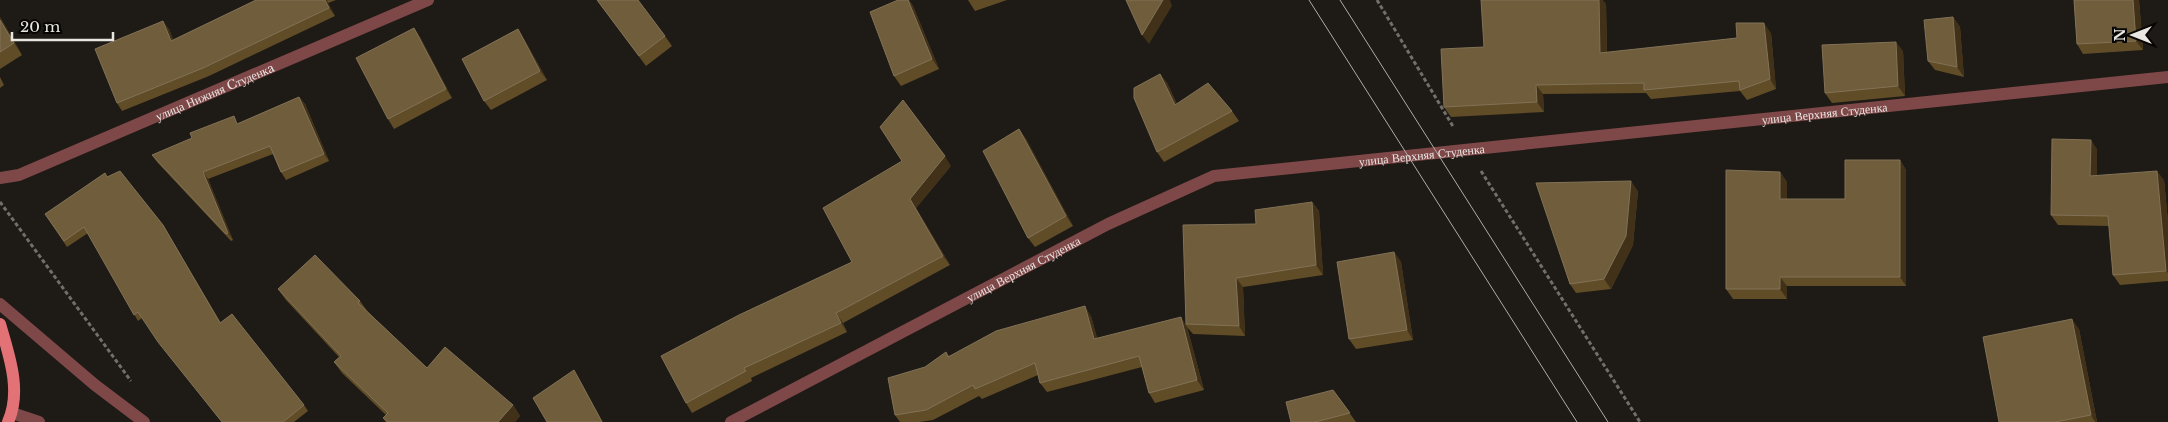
<svg xmlns="http://www.w3.org/2000/svg" width="2168" height="422" font-family="'Libre Baskerville',serif">
  <rect width="100%" height="100%" fill="#1e1a15"/>
  <g fill="none" stroke-linecap="round" stroke-linejoin="round">
    <g stroke="#726e6a" stroke-width="3" stroke-dasharray="4 2.5" stroke-linecap="butt">
      <path d="M1377,0L1454,128"/>
      <path d="M1481,171L1640,422"/>
      <path d="M0,202L131,381"/>
    </g>
    <g stroke="#7e4849" stroke-width="12">
      <path id="s1" d="M0,178L19,175L428,0"/>
      <path d="M0,304L95,385L144,422"/>
      <path d="M12,413L39,422"/>
      <path id="s2" d="M731,422L1108,224L1214,176L2168,77"/>
    </g>
    <path stroke="#e27276" stroke-width="12" d="M0,324C9,355 22,391 8,422"/>
    <g stroke="#afaba7" stroke-width="1">
      <path d="M1309,0L1577,422"/>
      <path d="M1340,0L1608,422"/>
    </g>
  </g>
  <g fill="#604d28">
    <path d="M256,0H336L328,3L335,16L209,76L122,111L117,103L169,29L173,40Z"/>
    <path d="M597,0L665,36L672,46L646,66Z"/>
    <path d="M898,0H909L913,6L939,69L901,86L894,76Z"/>
    <path d="M968,0H1007L975,11Z"/>
    <path d="M2074,0H2139L2143,50L2083,54L2077,44Z"/>
    <path d="M1606,4L1607,53L1737,38L1771,33L1776,89L1747,100L1740,91L1651,99L1646,93L1543,94L1544,112L1451,117L1444,107Z"/>
    <path d="M0,17L22,55L0,69Z"/>
    <path d="M1953,17L1960,27L1964,77L1935,70L1928,61Z"/>
    <path d="M414,28L420,37L452,98L394,129L388,119Z"/>
    <path d="M518,29L524,39L547,80L491,110L484,101Z"/>
    <path d="M1903,51L1905,96L1832,103L1825,93Z"/>
    <path d="M1160,74L1167,83L1177,104L1232,111L1239,121L1164,162L1157,152Z"/>
    <path d="M0,77L4,85L0,88Z"/>
    <path d="M299,97L305,104L329,161L286,180L281,172L273,154L208,179L233,240L231,241L157,162L152,155L239,123Z"/>
    <path d="M1019,129L1026,139L1073,226L1035,247L1028,238Z"/>
    <path d="M2097,149V176L2164,180L2168,222V281L2120,285L2113,275L2109,226L2058,225L2051,215Z"/>
    <path d="M1900,160L1906,170V286H1787V299H1733L1726,289L1780,172L1787,182V199H1845Z"/>
    <path d="M951,166L916,208L950,265L843,323L847,332L751,378L752,381L692,413L686,403L852,262Z"/>
    <path d="M107,177L163,225L221,323L304,405L308,411L294,422H222L162,347L142,318L138,321L88,233L67,247L45,214Z"/>
    <path d="M1638,191L1633,245L1611,289L1576,293L1570,284Z"/>
    <path d="M1312,202L1319,211L1323,275L1243,287L1245,336L1193,334L1187,327L1204,390L1155,403L1149,393L1142,367L1047,392L1040,383L1038,375L982,399L979,396L933,420L919,422H900L895,415L925,367L946,352L949,356L1091,316L1097,338L1186,324L1256,224Z"/>
    <path d="M1394,252L1401,262L1413,340L1356,349L1349,339Z"/>
    <path d="M278,289L360,301L368,312L427,368L513,405L520,416L515,422H386L383,418L386,415L342,373L334,362L339,357L286,300Z"/>
    <path d="M2079,329L2097,422H1999Z"/>
    <path d="M1333,390L1356,422H1291Z"/>
  </g>
  <g fill="#403118">
    <path d="M325,0H327L328,3L335,16L329,8Z"/>
    <path d="M908,0H909L913,6L939,69L932,59Z"/>
    <path d="M1163,0H1170L1172,6L1149,44L1142,35Z"/>
    <path d="M1599,0H1603L1606,4L1607,63L1600,53Z"/>
    <path d="M2133,0H2139L2143,50L2136,41Z"/>
    <path d="M0,17L22,55L14,43L0,20Z"/>
    <path d="M1953,17L1960,27L1964,77L1957,67Z"/>
    <path d="M163,21L169,29L177,49L171,41Z"/>
    <path d="M1764,23L1771,33L1776,89L1770,79Z"/>
    <path d="M414,28L420,37L452,98L446,89Z"/>
    <path d="M518,29L524,39L547,80L540,71Z"/>
    <path d="M1896,42L1903,51L1905,96L1898,86Z"/>
    <path d="M1160,74L1167,83L1182,115L1175,105Z"/>
    <path d="M1536,85L1543,94L1544,112L1537,102Z"/>
    <path d="M299,97L305,104L329,161L324,154Z"/>
    <path d="M1019,129L1026,139L1073,226L1066,216Z"/>
    <path d="M2091,140L2097,149V186L2090,176Z"/>
    <path d="M945,156L951,166L916,208L950,265L943,256L910,199Z"/>
    <path d="M1900,160L1906,170V286L1900,277Z"/>
    <path d="M2157,171L2164,180L2168,222V273L2166,271Z"/>
    <path d="M203,172L208,179L233,240L228,233Z"/>
    <path d="M1780,172L1787,182V208L1780,199Z"/>
    <path d="M1631,181L1638,191L1633,245L1611,289L1604,279Z"/>
    <path d="M1312,202L1319,211L1323,275L1316,265Z"/>
    <path d="M1394,252L1401,262L1413,340L1407,330Z"/>
    <path d="M1780,277L1787,286V299L1780,289Z"/>
    <path d="M1236,278L1243,287L1245,336L1239,326Z"/>
    <path d="M1085,306L1091,316L1100,349L1094,339Z"/>
    <path d="M836,313L843,323L847,332L841,323Z"/>
    <path d="M1181,317L1187,327L1204,390L1197,380Z"/>
    <path d="M2072,319L2079,329L2097,422H2095L2091,415Z"/>
    <path d="M574,370L580,380L603,422H602Z"/>
    <path d="M513,405L520,416L515,422H498Z"/>
  </g>
  <g fill="#6f5d3c" stroke="#827256">
    <path d="M256,0H325L329,8L203,68L117,103L95,49L163,21L171,41Z"/>
    <path d="M597,0H638L665,36L639,56Z"/>
    <path d="M898,0H908L932,59L894,76L870,12Z"/>
    <path d="M1126,0H1163L1142,35Z"/>
    <path d="M1481,0H1599L1600,53L1737,38L1736,23H1764L1770,79L1740,90L1739,81L1644,90V83L1536,85L1537,102L1444,107L1441,49L1484,47Z"/>
    <path d="M2074,0H2133L2136,41L2077,44Z"/>
    <path d="M1953,17L1957,67L1928,61L1924,20Z"/>
    <path d="M0,20L14,43L0,52Z"/>
    <path d="M414,28L446,89L388,119L356,58Z"/>
    <path d="M518,29L540,71L484,101L462,59Z"/>
    <path d="M1896,42L1898,86L1825,93L1822,45Z"/>
    <path d="M1160,74L1175,105L1208,83L1232,111L1157,152L1134,98V88Z"/>
    <path d="M299,97L324,154L281,172L270,146L203,172L228,233L226,234L152,155L192,138L190,133L234,116L237,124Z"/>
    <path d="M903,100L945,156L910,199L943,256L836,313L841,323L744,368L746,371L686,403L661,356L739,315L852,262L823,208L902,161L880,127Z"/>
    <path d="M1019,129L1066,216L1028,238L983,151Z"/>
    <path d="M2052,139L2091,140L2090,176L2157,171L2166,271L2113,275L2108,216L2051,215Z"/>
    <path d="M1845,160H1900V277H1780V289H1726V170L1780,172V199H1845Z"/>
    <path d="M120,171L163,225L220,323L232,314L304,405L283,422H222L158,342L138,312L134,315L84,227L64,241L45,214L105,173L107,177Z"/>
    <path d="M1631,181L1626,236L1604,279L1570,284L1536,183Z"/>
    <path d="M1312,202L1316,265L1236,278L1239,326L1186,324L1183,225L1256,224L1255,210Z"/>
    <path d="M1394,252L1407,330L1349,339L1337,262Z"/>
    <path d="M315,255L360,301L358,303L427,368L445,347L513,405L498,422H388L383,418L388,413L334,362L341,356L278,289Z"/>
    <path d="M1085,306L1094,339L1181,317L1197,380L1149,393L1139,356L1040,383L1035,363L975,389L973,385L926,410L895,415L888,378L925,367L946,352L948,357L996,331Z"/>
    <path d="M2072,319L2091,415L2055,422H1999L1983,337Z"/>
    <path d="M574,370L602,422H547L533,398Z"/>
    <path d="M1333,390L1350,413L1315,422H1291L1286,402Z"/>
  </g>
  <g text-anchor="middle" dominant-baseline="central" stroke-width="4" stroke-linejoin="round" paint-order="stroke">
    <g font-size="12" fill="#e9e6e2" stroke="#070604">
      <text stroke="none"><textPath href="#s1" startOffset="232">улица Нижняя Cтуденкa</textPath></text>
      <text stroke="none"><textPath href="#s2" startOffset="1156">улица Верхняя Студенка</textPath></text>
      <text stroke="none"><textPath href="#s2" startOffset="751">улица Верхняя Студенка</textPath></text>
      <text stroke="none"><textPath href="#s2" startOffset="330">улица Верхняя Студенка</textPath></text>
    </g>
  </g>
  <g transform="translate(2133 35) rotate(270)" stroke="#070604" stroke-width="4" paint-order="stroke">
  <path d="M0-4L9 19L0 12L-9 19Z" fill="#e9e6e2"/>
  <text y="-8" font-size="14" font-weight="bold" text-anchor="middle" fill="#e9e6e2">N</text>
  </g>
  <path d="M12 32v8h101v-8" fill="none" stroke="#e9e6e2" stroke-width="2.5"/>
  <text x="20" y="32" font-size="15" fill="#e9e6e2" stroke="#070604" stroke-width="4" paint-order="stroke">20 m</text>
</svg>
